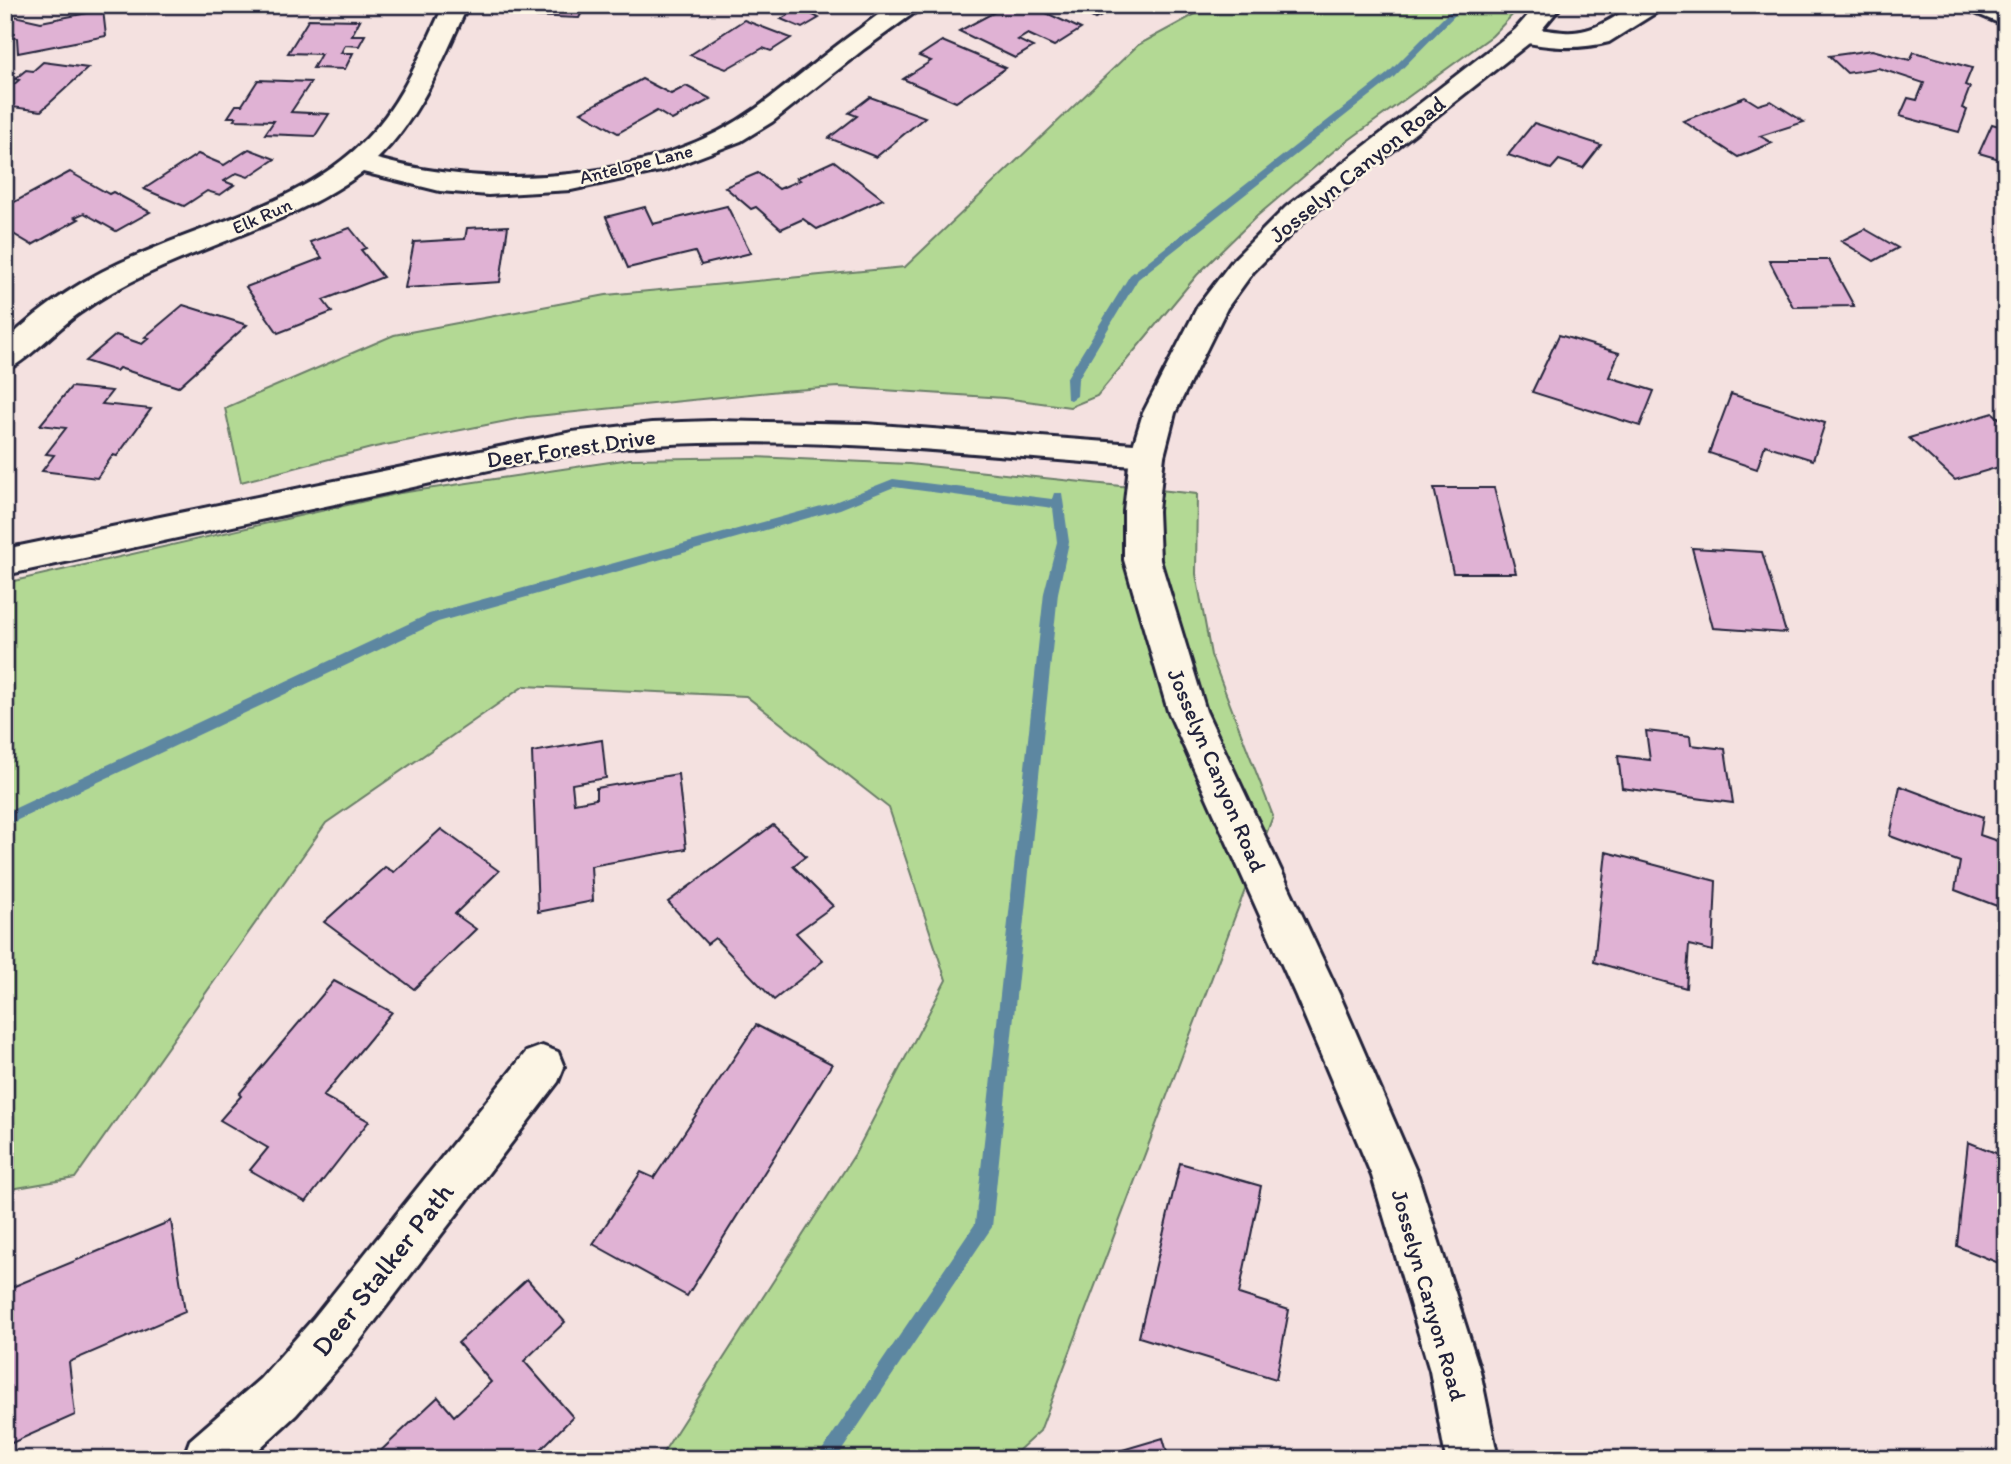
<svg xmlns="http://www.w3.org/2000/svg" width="2011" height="1464" font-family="Itim,sans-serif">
  <rect width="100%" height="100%" fill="#f4e1e0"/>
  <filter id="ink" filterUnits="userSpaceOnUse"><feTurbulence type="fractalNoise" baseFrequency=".0143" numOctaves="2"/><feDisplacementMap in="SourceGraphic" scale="14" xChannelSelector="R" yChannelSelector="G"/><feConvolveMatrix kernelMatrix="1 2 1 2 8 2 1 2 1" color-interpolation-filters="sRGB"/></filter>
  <g filter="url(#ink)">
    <g fill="#b3d994" stroke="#6a7e68" stroke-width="2">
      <path d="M1212,5H1522L1492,36L1335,150L1257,216L1197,275L1097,396L1070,407L1004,398L838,387L780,391L527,417L375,447L241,482L225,408L394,335L606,295L905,267L1138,45Z"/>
      <path d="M755,457L909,464L1197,494L1196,574L1211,655L1273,816L1040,1431L1009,1459H659L855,1154L946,980L889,808L746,696L524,686L326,823L75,1178L5,1190V583L400,493L630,459Z"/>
    </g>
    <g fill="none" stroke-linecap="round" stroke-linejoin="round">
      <g fill="#5d87a1" fill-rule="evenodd">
        <path d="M1456,5H1465L1393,78L1138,279L1078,379L1077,396L1071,400L1067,399L1066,379L1130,275L1387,74Z"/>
        <path d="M893,479L1052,499L1054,493H1062L1069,542L1058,593L992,1227L836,1459H816L975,1224L1044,593L1057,542L1053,508L894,487L840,509L438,622L5,826V813L429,614L832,503Z"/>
      </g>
    </g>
    <g fill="#e0b2d4" stroke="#22223b" stroke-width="2">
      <path d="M538,5H586L579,18L532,16Z"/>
      <path d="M751,5H781L768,13Z"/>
      <path d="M784,5H822L809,13L819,18L802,28L781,19L796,10Z"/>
      <path d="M1008,5H1029L1081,29L1054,46L1028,34L1018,40L1033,47L1015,58L959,31Z"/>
      <path d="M1071,5H1124L1095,19Z"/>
      <path d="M103,10L106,36L18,53L17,38L5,36V18L10,15L41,22Z"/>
      <path d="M309,19L360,20L352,35H365L359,46L345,45L341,53H353L345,69L313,68L321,54L288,53Z"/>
      <path d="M744,20L791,38L771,51L763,48L726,69L690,55Z"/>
      <path d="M942,41L1006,68L956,102L903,79L931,61L919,56Z"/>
      <path d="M1872,50L1910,60L1914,52L1972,68L1965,85L1970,87L1962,108L1967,110L1959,132L1900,116L1908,98L1917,100L1924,83L1878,68L1847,73L1829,56Z"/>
      <path d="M43,62L88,68L41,111L5,106V85L12,86L19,80L15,79L26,70L33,71Z"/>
      <path d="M642,79L671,94L686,86L711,99L672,120L657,111L618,133L581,112Z"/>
      <path d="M258,80L311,82L291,112L329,114L315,136L265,134L274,121L234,120L236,117H228L236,105H242Z"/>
      <path d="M870,97L925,117L876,157L829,138L857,116L849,113Z"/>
      <path d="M1745,97L1758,105L1771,101L1804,122L1760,136L1772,143L1738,157L1683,121Z"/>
      <path d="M1534,123L1601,145L1583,168L1559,160L1551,169L1508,155Z"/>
      <path d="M1992,124L2006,128V161L1979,153Z"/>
      <path d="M249,149L275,159L248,177L237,173L224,181L234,185L220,195L207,191L184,206L144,189L198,154L224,165Z"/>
      <path d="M834,161L883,199L817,229L803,219L781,229L756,207L751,209L725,187L758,173L779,189L800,180L797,178Z"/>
      <path d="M70,172L109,194L113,192L150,212L116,231L84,213L75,217L79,219L32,245L5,229V207Z"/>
      <path d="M727,206L751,253L701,265L695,252L628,268L606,217L645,207L653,224Z"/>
      <path d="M508,226L500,282L405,288L414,242L465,239L467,228Z"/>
      <path d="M350,228L366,248L361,250L383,277L323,300L332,312L278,333L246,287L322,258L310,242Z"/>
      <path d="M1865,229L1898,248L1874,261L1841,241Z"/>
      <path d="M1769,260H1829L1854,306L1793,307Z"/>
      <path d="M183,305L247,325L178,387L119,368L116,371L85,361L116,335L142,344L149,338L145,337Z"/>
      <path d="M1559,335L1619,353L1609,377L1654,391L1640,426L1532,392Z"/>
      <path d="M71,387L112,391L102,404L151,409L117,456L113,455L97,478L42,471L54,455L46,454L66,428L40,425Z"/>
      <path d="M1731,394L1825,423L1813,460L1765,445L1757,469L1709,453Z"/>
      <path d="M1993,413L2006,424V465L1955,480L1909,438Z"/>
      <path d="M1434,488H1494L1516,573H1453Z"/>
      <path d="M1692,548L1762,552L1786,633L1713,628Z"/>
      <path d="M1646,731L1690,736L1691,745L1725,749L1733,803L1622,788L1618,756L1650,760Z"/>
      <path d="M602,740L606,778L572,784L574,803L596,799V788L678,774L686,849L591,866L593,901L538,912L532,752Z"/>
      <path d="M1900,786L1983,817L1980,835L2006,844L1997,906L1955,890L1960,862L1890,836Z"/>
      <path d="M773,825L806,856L793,866L833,906L796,933L823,961L774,1000L715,938L707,944L668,902Z"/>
      <path d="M441,829L499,871L455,914L476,929L414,989L324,922L385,867L394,872Z"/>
      <path d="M1606,852L1716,881L1713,951L1689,945L1686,988L1594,962Z"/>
      <path d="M334,981L392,1012L323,1096L369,1121L306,1202L250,1170L268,1148L220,1120L241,1096L239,1094Z"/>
      <path d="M756,1025L832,1064L687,1296L593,1244L641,1172L654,1178Z"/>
      <path d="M1968,1142L2006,1157V1266L1957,1246Z"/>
      <path d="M1180,1163L1261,1186L1239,1294L1289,1310L1276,1379L1139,1337Z"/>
      <path d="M171,1221L185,1312L69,1362L75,1415L5,1446V1290Z"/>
      <path d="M527,1279L565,1322L524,1361L573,1417L536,1454L540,1459H372L438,1397L454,1416L491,1382L458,1343Z"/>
      <path d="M1163,1438L1169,1459H1092Z"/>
    </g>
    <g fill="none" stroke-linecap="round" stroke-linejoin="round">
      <g stroke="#22223b" stroke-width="6">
        <g id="street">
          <path d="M444,5H468C443,59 421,117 377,159C495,192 654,182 757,108C791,83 823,55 858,30C869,22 881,11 893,6C902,3 916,5 925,5L864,49L772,122L741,141L665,170L571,190L488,195L440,191L363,172C277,235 167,250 81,312C61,325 23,365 5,370V342C43,305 89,275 138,255C217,220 305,202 367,138C403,102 422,50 444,5Z"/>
          <path d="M1634,5H1663L1660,10L1609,42C1579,50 1545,48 1515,40L1511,35L1515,30C1531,26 1548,31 1564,32C1592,34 1611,19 1634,5Z"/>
          <path d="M1965,5H1997L2006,9V26L1968,10Z"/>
          <path d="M712,421L866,424L1147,445L1159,448L1164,456L1159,464L1147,467C984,455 818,435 654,445C564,450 474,474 386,493C259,520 132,548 5,575V549L572,432L652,423Z"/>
          <path d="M542,1046L558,1052L564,1067L558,1082L349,1355L296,1415L248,1459H183L190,1440L260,1379L313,1319L526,1052Z"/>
        </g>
      </g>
      <g stroke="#22223b" stroke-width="6">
        <path id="secondary" d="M1537,5H1562L1533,40L1306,219L1253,272L1227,308L1175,413L1164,456L1158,511L1160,560L1206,711L1340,996L1418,1176L1480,1371L1498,1459H1446L1430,1371L1372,1176L1296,996L1168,711L1124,560V511L1130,456L1143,413L1198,306L1233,260L1286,207L1515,30Z"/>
      </g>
      <use href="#street" fill="#fcf5e5" fill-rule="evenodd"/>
      <use href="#secondary" fill="#fcf5e5" fill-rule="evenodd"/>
    </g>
  </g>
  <g text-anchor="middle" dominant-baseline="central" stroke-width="5" stroke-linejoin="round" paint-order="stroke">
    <g font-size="19" fill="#22223b" stroke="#fcf5e5">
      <text transform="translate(636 164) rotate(-14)">Antelope Lane</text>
      <text transform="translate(262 216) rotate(-24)">Elk Run</text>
    </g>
    <g font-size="23" fill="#22223b" stroke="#fcf5e5">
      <text transform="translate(1357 169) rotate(-39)">Josselyn Canyon Road</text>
      <text transform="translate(571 448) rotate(-8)">Deer Forest Drive</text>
      <text transform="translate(1217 770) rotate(67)">Josselyn Canyon Road</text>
      <text transform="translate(1429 1295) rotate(74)">Josselyn Canyon Road</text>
    </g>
    <g font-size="28" fill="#22223b" stroke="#fcf5e5">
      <text transform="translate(382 1269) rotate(-52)">Deer Stalker Path</text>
    </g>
  </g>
  <rect width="2011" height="1464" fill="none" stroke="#fcf5e5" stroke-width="28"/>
  <rect x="14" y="14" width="1983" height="1436" fill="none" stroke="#22223b" stroke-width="2.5" filter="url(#ink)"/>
</svg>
